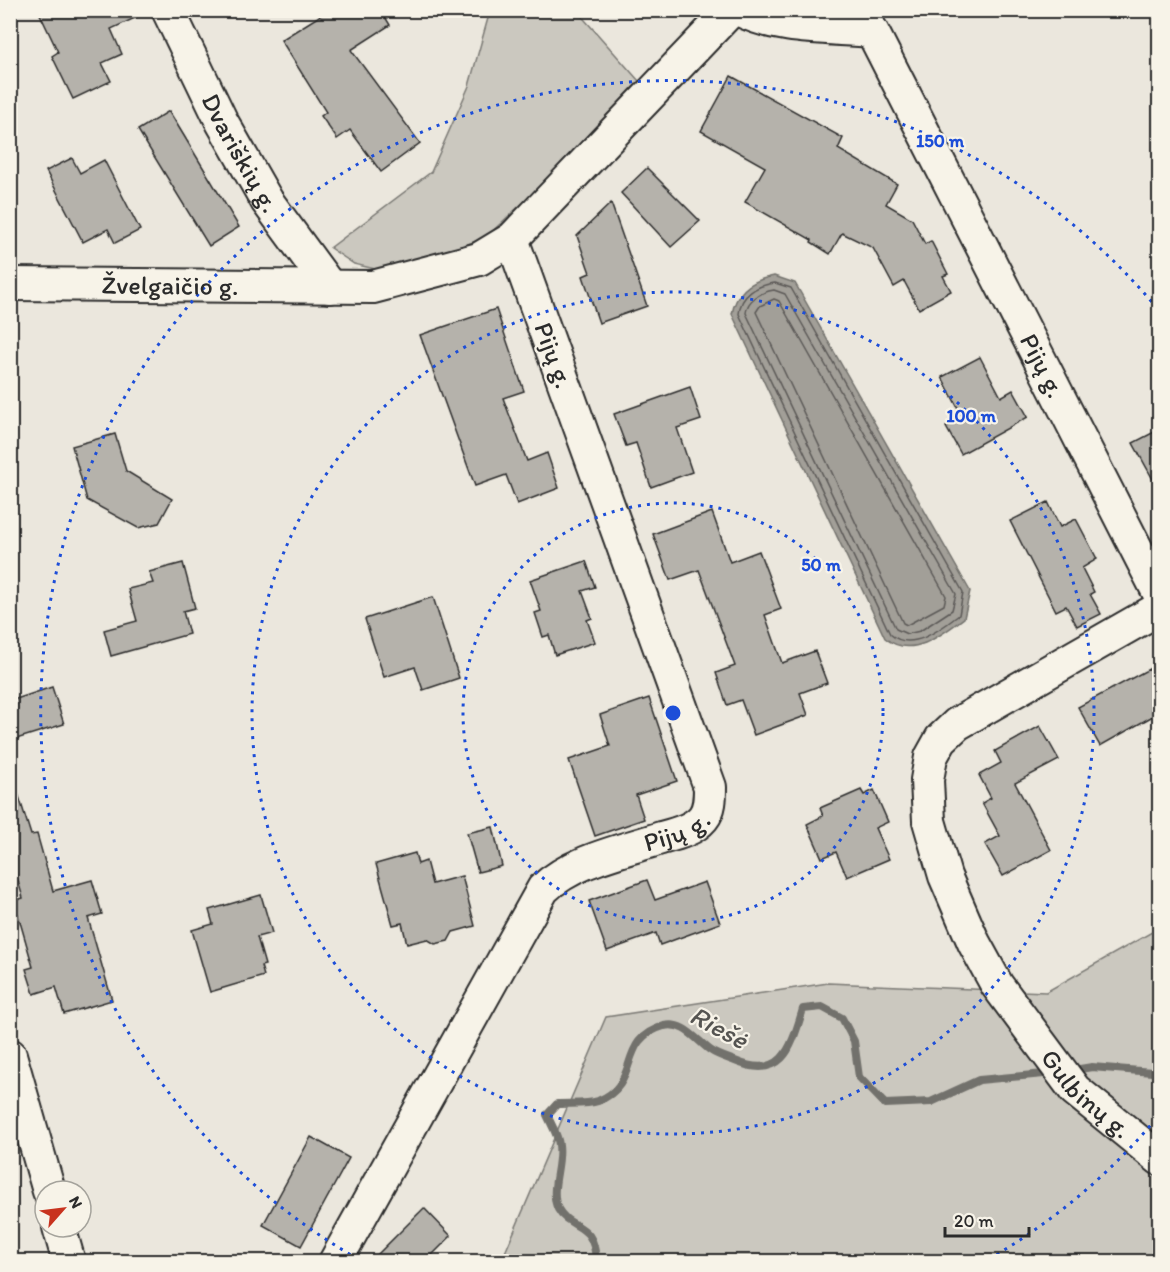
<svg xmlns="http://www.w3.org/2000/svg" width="1170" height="1272" font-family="Itim,sans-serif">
  <rect width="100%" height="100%" fill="#ebe7dd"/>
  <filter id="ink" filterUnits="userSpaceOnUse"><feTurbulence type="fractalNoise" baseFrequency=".0167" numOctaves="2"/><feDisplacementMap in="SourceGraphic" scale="12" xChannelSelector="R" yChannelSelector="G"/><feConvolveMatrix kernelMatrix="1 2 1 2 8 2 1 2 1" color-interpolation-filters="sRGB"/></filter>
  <g filter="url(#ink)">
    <g fill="#cbc8bf" stroke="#7b7a75" stroke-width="1.5">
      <path d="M490,11H577L639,81L527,199L485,238L395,269H375L354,264L330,248L431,172L469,86Z"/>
      <path d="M1159,928V1261L501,1262L606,1017L828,983L1046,992Z"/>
    </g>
    <path fill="#a29f98" stroke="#72716c" stroke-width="1.5" d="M774,276L795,283L970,591L964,618C942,635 911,660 885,638L732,314C736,291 752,280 774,276Z"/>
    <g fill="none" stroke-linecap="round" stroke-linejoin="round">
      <g stroke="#5b5957" stroke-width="1.5">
        <path d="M775,283L791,288L963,592L959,615C941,629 911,653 890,634L739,314C740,295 757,285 775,283Z"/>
        <path d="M774,290L785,294L956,594L952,610L920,631L907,634L896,629L746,313C747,299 762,292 774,290Z"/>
        <path d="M774,299L779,301L946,596L944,605L907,625L903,623L756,312L760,306Z"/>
      </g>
      <g stroke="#72716c" stroke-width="8">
        <path d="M1068,1071L1092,1067L1152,1072L1160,1069"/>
        <path d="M596,1262C595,1220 570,1231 558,1209C549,1190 562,1166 559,1145C558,1135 551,1124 547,1115L557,1104C569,1103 587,1105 598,1101C643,1083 615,1040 664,1026C684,1021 696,1040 710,1050C717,1055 727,1058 735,1061C783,1081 791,1048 803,1009L822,1007L842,1018L854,1041L859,1077L885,1104L931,1102L979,1080L1055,1073"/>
      </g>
    </g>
    <g fill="#b5b2ab" stroke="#2b2b2b" stroke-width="1.5">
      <path d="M38,10H150V11L111,29L122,54L102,63L111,81L73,99L52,56L58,52Z"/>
      <path d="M329,10H381L390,25L351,50L420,143L381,172L350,130L337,139L321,116L326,112L281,40Z"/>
      <path d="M731,76L843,138L838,149L897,184L886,204L912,219L925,244L931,241L948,274L943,276L951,291L919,309L904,281L894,287L873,248L842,233L830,254L811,242L812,240L745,202L765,167L701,131Z"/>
      <path d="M169,111L239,227L209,246L138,130Z"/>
      <path d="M72,158L80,173L104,160L140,230L115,243L108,229L83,242L46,171Z"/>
      <path d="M647,168L700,221L671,247L621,193Z"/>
      <path d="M611,203L647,306L599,323L583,276L590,273L577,236Z"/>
      <path d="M496,309L524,391L503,398L527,461L547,453L559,488L517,504L506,475L475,486L420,335Z"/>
      <path d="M980,357L1001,397L1013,390L1028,417L961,454L946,427L963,418L942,377Z"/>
      <path d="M690,387L701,420L677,428L692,472L651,487L636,443L626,446L614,414Z"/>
      <path d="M1160,429V492L1133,443Z"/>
      <path d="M115,434L126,471L172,499L159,523L138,528L87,500L72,446Z"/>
      <path d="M1048,502L1060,527L1076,519L1097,559L1082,568L1094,592L1090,594L1101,614L1077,626L1066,606L1056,611L1010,521Z"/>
      <path d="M712,512L730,562L759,551L781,609L765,615L782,663L815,651L827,683L800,693L808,715L754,735L741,700L727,705L716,673L735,666L699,570L670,580L653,534Z"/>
      <path d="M586,561L595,587L582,591L592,618L587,620L595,642L555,655L549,635L543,637L535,613L541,611L530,580Z"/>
      <path d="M183,563L195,608L183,611L189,634L111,656L104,630L137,621L128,589L153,583L149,572Z"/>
      <path d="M433,597L459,678L423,690L415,667L384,677L365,619Z"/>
      <path d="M1160,663V712L1100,746L1078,707Z"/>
      <path d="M52,687L64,724L10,741V701Z"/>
      <path d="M649,698L677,781L636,795L644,819L595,836L569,760L610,746L600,715Z"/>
      <path d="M1040,726L1059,760L1015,783L1051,850L1003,876L985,844L1000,836L982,803L991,798L979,775L1001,763L995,751Z"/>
      <path d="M10,787H16L31,835L37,834L53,891L92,880L102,914L88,918L112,1000L64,1014L56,987L34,994L26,969L33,967L14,901L23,898L10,853Z"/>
      <path d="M861,790L864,795L874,790L888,822L875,828L889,859L847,877L836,852L822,858L807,824L823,816L820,808Z"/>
      <path d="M493,827L502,866L478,872L467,833Z"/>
      <path d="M415,853L418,864L426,861L432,884L462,876L475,926L453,932L448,941L435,944L427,939L407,944L402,923L393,925L376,864Z"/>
      <path d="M647,880L655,900L705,882L720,923L660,945L656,933L607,951L589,901Z"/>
      <path d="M261,895L272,933L257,937L265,965L261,966L264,976L210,992L192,930L213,924L209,910Z"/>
      <path d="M311,1137L349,1158L301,1246L263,1225Z"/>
      <path d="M424,1208L451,1236L425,1262H370Z"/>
    </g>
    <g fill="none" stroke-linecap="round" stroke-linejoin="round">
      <g stroke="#2b2b2b" stroke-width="36">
        <g id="minor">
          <path id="s1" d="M168,10L222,122L267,201L330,287"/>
          <path id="s2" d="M740,10C779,30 829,27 872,31L1160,595"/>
          <path id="s3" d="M10,284L373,287L479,259L512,239L731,10"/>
          <path id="s4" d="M1160,608L957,724L941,739L931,757L927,780L929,821L945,876L974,943L997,985L1075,1090L1160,1159"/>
          <path d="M10,1055L49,1191"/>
          <path d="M59,1227L69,1262"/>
          <path id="s5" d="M335,1262L543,889C574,860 622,851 661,838C676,834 693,830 703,818C710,809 710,798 710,787L512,239"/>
        </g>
      </g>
      <use href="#minor" stroke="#f7f3e8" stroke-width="32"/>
    </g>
  </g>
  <g fill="none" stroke="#1d4ed8" stroke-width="3" stroke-dasharray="3 6">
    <circle cx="673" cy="713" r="210"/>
    <circle cx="673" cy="713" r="421"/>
    <path d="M1156 1119A631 631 0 0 1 989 1259M358 1259A631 631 0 1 1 1156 307"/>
  </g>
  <g text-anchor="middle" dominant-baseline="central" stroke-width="4.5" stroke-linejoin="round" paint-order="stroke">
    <g font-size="26" fill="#2b2b2b" stroke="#f7f3e8">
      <text stroke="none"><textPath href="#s1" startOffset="160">Dvariškių g.</textPath></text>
      <text stroke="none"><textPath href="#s3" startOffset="160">Žvelgaičio g.</textPath></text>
      <text transform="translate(554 355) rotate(70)">Pijų g.</text>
      <text stroke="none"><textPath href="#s2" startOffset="510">Pijų g.</textPath></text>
      <text stroke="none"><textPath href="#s5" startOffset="573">Pijų g.</textPath></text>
      <text stroke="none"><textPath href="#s4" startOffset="660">Gulbinų g.</textPath></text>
    </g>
    <g font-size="27" font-style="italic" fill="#555451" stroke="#f7f3e8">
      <text transform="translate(719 1027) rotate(28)">Riešė</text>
    </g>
  </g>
  <circle cx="673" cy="713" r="9" fill="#1d4ed8" stroke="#f7f3e8" stroke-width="3"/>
  <g font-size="18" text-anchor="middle" font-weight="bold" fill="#1d4ed8" stroke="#f7f3e8" stroke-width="4.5" stroke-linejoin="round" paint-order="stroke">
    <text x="940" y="147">150 m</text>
    <text x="971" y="422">100 m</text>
    <text x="821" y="571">50 m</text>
  </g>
  <rect width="1170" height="1272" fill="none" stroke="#f7f3e8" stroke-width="36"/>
  <rect x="18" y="18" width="1134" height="1236" fill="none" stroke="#2b2b2b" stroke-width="2" filter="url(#ink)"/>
  <g transform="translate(63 1209) rotate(62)"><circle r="28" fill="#f7f3e8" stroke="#a5a39c" stroke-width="1.5"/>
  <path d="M0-4.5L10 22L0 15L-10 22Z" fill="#c8321e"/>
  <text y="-9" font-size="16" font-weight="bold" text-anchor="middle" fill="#2b2b2b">N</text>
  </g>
  <path d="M945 1227v9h84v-9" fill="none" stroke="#2b2b2b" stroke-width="3"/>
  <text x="954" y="1227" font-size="18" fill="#2b2b2b" stroke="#f7f3e8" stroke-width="4.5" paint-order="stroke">20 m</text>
</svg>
